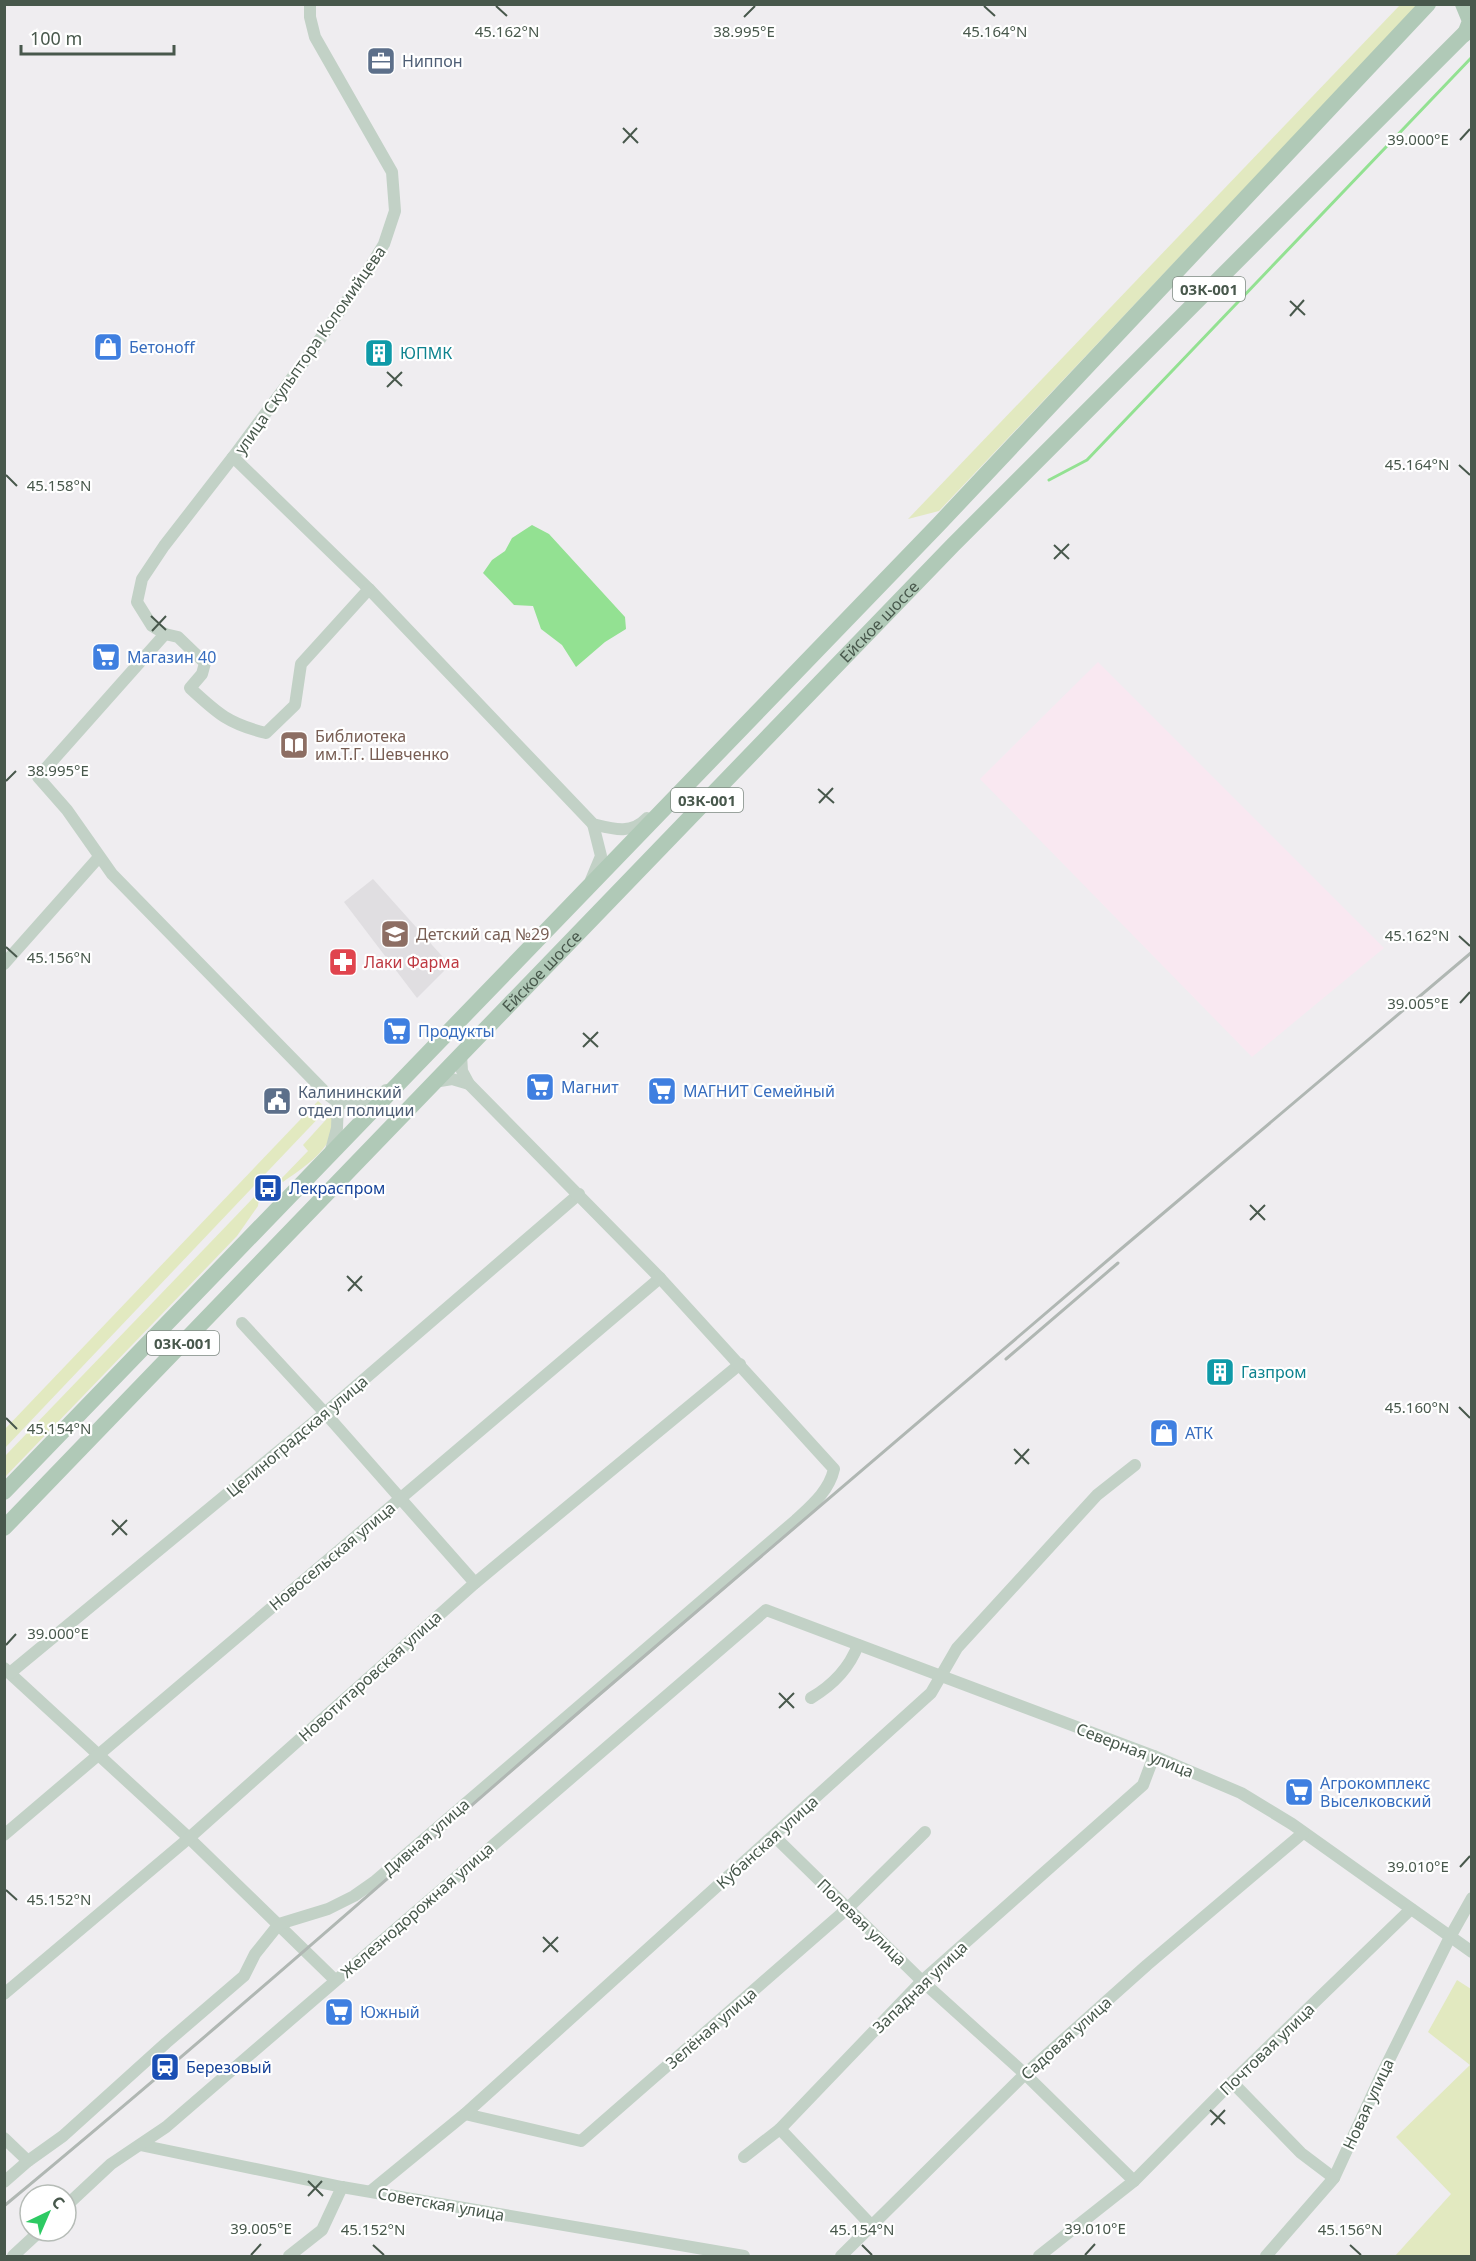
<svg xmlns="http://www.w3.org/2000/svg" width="1476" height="2261" font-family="'Noto Sans',sans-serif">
  <rect width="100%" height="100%" fill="#efedf0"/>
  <path fill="#f9e8f1" d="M1098,662L1384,948L1252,1057L980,779Z"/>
  <path fill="#e0dee1" d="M373,879L450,965L417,998L344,902Z"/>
  <g fill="#e2e9c0">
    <path d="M1400,5H1418L939,511L908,519Z"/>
    <path d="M318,1101L327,1109L5,1448V1429Z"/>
    <path d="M332,1113C342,1144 304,1167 283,1182L280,1180L308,1151L303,1145Z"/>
    <path d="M256,1195L259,1198L258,1206L237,1236L5,1477V1456Z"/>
    <path d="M1457,1980L1471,1989V2256H1395L1451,2194L1396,2137L1470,2065L1428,2032Z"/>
  </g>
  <path fill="#93e192" d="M532,525L549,534L625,617L626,629L605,642L576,667L562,645L541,629L533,606L514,605L483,573L492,560L505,551L512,538Z"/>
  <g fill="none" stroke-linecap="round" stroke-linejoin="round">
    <path stroke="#93e192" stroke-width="3" d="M1049,480L1087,460L1472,57"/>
    <g stroke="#c2d1c6" stroke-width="12">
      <path d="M310,4V17L315,37L392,172L395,211L384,244L367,272L306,359L233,457L369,589L593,824C613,829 631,835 647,818"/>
      <path d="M369,589L301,664L295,705L266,733C229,724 218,714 190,688L202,674L205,663L178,637L165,634L38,777L67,810L112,874L327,1094C331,1097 335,1101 339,1102C355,1105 375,1101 386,1090"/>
      <path d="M165,634L152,626L137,602L142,579L164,546L233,457"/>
      <path d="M591,880L601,856L593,824"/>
      <path d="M4,964L99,857"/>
      <path d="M434,1082L452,1079L469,1084"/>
      <path d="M330,1154L337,1128L338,1102"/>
      <path d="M242,1323L325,1413L475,1583"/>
      <path d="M4,1668L189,1838L335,1980"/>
      <path d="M10,1673L325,1413L579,1194"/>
      <path d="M811,1698C833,1685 849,1669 858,1645"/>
      <path d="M4,1835L660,1278"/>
      <path d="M774,1836L922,1981L1025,2074L1134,2181"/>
      <path d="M4,1994L189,1838L475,1583L740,1364"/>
      <path d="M1232,2082L1301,2153L1334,2178"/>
      <path d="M465,2114L581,2141L848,1908L925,1832"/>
      <path d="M4,2138L28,2161"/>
      <path d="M140,2145L342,2187L744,2256"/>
      <path d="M744,2157L780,2129"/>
      <path d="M4,2182L28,2161L63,2136L166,2043L244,1976L255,1954L279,1924L328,1909L354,1896L374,1882L796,1520C812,1505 829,1491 834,1469L660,1278L469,1084L462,1071L461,1055"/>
      <path d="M371,2191L465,2114L931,1693L957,1648L1097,1495L1135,1465"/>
      <path d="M66,2206L111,2164L166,2127L766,1610L1154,1756L1241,1793L1292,1824L1472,1952"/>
      <path d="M871,2225L780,2129L922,1981L1143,1785L1154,1756"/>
      <path d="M13,2256L40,2231"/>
      <path d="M289,2256L322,2230L342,2187"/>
      <path d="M841,2256L1025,2074L1147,1965L1303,1833"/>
      <path d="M1039,2256L1134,2181L1232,2082L1411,1909"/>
      <path d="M1266,2256L1334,2178L1380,2078L1450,1937L1472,1898"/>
    </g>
    <g stroke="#b0c9b7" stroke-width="16">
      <path d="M1463,4L1470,21L1465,34"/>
      <path d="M4,1492L939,524L1428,4"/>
      <path id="s1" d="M4,1528L953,545L1472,26"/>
    </g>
    <g stroke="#b0b7b3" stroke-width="3">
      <path d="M1006,1359L1118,1263"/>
      <path d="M4,2206C206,2039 402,1865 600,1694C890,1445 1180,1198 1472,952"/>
    </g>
  </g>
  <path fill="none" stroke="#48584c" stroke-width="2" d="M496,6L507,16M984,6L995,16M744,17L755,6M623,128L638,143M1460,140L1470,129M623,143L637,128M1290,301L1305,315M1290,316L1304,300M387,372L402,386M387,387L402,372M1459,465L1470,475M6,475L17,486M1054,545L1069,559M1054,559L1069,544M151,616L166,630M152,631L166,616M6,781L16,771M818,789L834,803M819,803L833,788M1459,936L1470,946M6,947L17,957M1460,1003L1470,992M583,1033L598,1047M583,1047L598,1032M1250,1205L1265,1220M1250,1220L1265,1205M347,1276L362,1291M348,1291L362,1276M1459,1407L1470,1418M6,1418L17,1429M1014,1449L1029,1464M1015,1464L1029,1449M112,1520L127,1535M112,1535L127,1520M6,1645L16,1634M779,1693L794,1708M779,1708L794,1693M1460,1867L1470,1856M6,1890L17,1900M543,1937L558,1952M543,1952L558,1937M1210,2110L1225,2124M1211,2125L1225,2110M308,2181L323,2196M308,2196L322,2181M373,2245L384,2255M862,2245L872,2255M1350,2245L1361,2255M251,2255L261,2244M1085,2255L1095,2244"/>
  <defs>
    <g id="office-square" transform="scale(1.5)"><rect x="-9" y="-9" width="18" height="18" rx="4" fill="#5c6f8a" stroke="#fff"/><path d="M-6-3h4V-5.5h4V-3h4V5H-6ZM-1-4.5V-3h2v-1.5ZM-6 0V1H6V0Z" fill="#fff"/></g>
    <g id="shop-square" transform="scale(1.5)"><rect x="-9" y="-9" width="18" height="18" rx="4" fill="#3f7fe0" stroke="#fff"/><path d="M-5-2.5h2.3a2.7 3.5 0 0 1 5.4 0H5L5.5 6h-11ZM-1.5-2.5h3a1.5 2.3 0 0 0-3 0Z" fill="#fff"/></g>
    <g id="building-square" transform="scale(1.5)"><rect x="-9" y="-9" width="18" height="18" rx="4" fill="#0f9aa8" stroke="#fff"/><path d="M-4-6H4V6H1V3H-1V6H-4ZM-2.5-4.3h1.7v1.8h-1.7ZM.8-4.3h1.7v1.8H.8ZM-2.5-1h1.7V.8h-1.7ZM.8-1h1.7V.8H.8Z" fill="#fff"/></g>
    <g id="supermarket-square" transform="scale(1.5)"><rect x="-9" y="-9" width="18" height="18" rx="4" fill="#3f7fe0" stroke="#fff"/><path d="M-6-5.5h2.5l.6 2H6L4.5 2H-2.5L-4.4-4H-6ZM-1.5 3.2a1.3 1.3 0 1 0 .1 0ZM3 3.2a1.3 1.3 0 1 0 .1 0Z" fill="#fff"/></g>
    <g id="library-square" transform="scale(1.5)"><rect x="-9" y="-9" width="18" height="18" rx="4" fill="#8d6e63" stroke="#fff"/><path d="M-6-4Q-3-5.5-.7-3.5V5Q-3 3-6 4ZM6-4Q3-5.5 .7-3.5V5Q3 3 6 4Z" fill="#fff"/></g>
    <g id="school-square" transform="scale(1.5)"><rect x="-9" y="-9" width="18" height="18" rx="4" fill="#8d6e63" stroke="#fff"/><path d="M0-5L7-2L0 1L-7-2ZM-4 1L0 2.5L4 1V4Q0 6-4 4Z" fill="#fff"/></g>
    <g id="pharmacy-square" transform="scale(1.5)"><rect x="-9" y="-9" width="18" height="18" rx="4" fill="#e0444e" stroke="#fff"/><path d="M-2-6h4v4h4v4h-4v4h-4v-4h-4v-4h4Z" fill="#fff"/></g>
    <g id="civic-square" transform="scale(1.5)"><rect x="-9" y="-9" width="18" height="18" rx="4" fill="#5c6f8a" stroke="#fff"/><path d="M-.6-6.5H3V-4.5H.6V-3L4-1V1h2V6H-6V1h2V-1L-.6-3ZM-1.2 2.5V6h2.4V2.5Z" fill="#fff"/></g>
    <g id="bus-square" transform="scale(1.5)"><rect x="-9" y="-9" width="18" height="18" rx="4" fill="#1a4fb4" stroke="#fff"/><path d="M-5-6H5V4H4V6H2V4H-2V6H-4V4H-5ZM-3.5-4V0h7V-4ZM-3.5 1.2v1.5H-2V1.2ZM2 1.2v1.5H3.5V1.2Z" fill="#fff"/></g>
    <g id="station-square" transform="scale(1.5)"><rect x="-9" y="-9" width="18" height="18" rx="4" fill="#1a4fb4" stroke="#fff"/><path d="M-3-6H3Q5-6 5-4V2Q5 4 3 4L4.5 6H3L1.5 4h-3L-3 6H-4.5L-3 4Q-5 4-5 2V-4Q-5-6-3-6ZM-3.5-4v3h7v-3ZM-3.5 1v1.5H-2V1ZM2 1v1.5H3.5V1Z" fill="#fff"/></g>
  </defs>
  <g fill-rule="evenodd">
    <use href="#office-square" x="381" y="61"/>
    <use href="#shop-square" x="108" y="347"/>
    <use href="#building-square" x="379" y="353"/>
    <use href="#supermarket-square" x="106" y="657"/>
    <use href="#library-square" x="294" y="745"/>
    <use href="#school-square" x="395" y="934"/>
    <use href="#pharmacy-square" x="343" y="962"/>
    <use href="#supermarket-square" x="397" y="1031"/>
    <use href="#supermarket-square" x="540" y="1087"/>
    <use href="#supermarket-square" x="662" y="1091"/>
    <use href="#civic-square" x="277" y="1101"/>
    <use href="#bus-square" x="268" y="1188"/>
    <use href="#building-square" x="1220" y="1372"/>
    <use href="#shop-square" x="1164" y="1433"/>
    <use href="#supermarket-square" x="1299" y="1792"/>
    <use href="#supermarket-square" x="339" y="2012"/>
    <use href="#station-square" x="165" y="2067"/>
  </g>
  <g text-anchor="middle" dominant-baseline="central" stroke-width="4.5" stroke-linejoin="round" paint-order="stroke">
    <g fill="#fff" stroke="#7f8a82" stroke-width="1.5">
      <rect x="1173" y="277" width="72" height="24" rx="4.5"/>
      <rect x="671" y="788" width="72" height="24" rx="4.5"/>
      <rect x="147" y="1331" width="72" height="24" rx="4.5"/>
    </g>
    <g font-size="15" font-weight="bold" fill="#48584c">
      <text x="1209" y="289">03К-001</text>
      <text x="707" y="800">03К-001</text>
      <text x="183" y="1343">03К-001</text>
    </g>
    <g font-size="16" fill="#4e5e75" stroke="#fff" text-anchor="start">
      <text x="402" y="61">Ниппон</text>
      <text x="298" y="1092">Калининский<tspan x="298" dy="18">отдел полиции</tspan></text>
    </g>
    <g font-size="16" fill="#366cbe" stroke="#fff" text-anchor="start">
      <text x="129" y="347">Бетонoff</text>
      <text x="127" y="657">Магазин 40</text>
      <text x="418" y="1031">Продукты</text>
      <text x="561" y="1087">Магнит</text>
      <text x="683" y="1091">МАГНИТ Семейный</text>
      <text x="1185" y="1433">АТК</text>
      <text x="1320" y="1783">Агрокомплекс<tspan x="1320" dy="18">Выселковский</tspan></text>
      <text x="360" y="2012">Южный</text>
    </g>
    <g font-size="16" fill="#48584c" stroke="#fff">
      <text transform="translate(310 350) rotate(-55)">улица Скульптора Коломийцева</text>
      <text stroke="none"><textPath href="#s1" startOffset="1260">Ейское шоссе</textPath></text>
      <text stroke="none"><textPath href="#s1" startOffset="774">Ейское шоссе</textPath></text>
      <text transform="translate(297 1436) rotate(-40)">Целиноградская улица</text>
      <text transform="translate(332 1556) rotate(-40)">Новосельская улица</text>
      <text transform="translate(370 1676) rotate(-42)">Новотитаровская улица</text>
      <text transform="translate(1135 1750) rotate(21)">Северная улица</text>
      <text transform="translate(426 1837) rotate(-41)">Дивная улица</text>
      <text transform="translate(767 1842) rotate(-42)">Кубанская улица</text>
      <text transform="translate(417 1910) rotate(-41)">Железнодорожная улица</text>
      <text transform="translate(862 1922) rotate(44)">Полевая улица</text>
      <text transform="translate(920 1987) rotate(-44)">Западная улица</text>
      <text transform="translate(711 2028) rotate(-41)">Зелёная улица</text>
      <text transform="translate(1066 2038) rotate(-42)">Садовая улица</text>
      <text transform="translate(1267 2049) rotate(-44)">Почтовая улица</text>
      <text transform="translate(1368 2104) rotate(-65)">Новая улица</text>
      <text transform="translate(441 2204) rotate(10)">Советская улица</text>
    </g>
    <g font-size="16" fill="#0d838f" stroke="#fff" text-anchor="start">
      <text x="400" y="353">ЮПМК</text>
      <text x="1241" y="1372">Газпром</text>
    </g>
    <g font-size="16" fill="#785e54" stroke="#fff" text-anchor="start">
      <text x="315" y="736">Библиотека<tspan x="315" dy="18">им.Т.Г. Шевченко</tspan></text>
      <text x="416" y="934">Детский сад №29</text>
    </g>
    <g font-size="16" fill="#be3a42" stroke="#fff" text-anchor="start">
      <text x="364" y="962">Лаки Фарма</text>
    </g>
    <g font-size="16" fill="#164399" stroke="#fff" text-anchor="start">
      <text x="289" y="1188">Лекраспром</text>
      <text x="186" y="2067">Березовый</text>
    </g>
  </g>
  <g font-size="15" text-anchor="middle" fill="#48584c" stroke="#fff" stroke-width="4.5" stroke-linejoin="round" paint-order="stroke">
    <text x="507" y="37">45.162°N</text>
    <text x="995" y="37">45.164°N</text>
    <text x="744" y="37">38.995°E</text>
    <text x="1418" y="145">39.000°E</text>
    <text x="1417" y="470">45.164°N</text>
    <text x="59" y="491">45.158°N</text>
    <text x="58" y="776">38.995°E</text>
    <text x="1417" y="941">45.162°N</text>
    <text x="59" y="963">45.156°N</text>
    <text x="1418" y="1009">39.005°E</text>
    <text x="1417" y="1413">45.160°N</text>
    <text x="59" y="1434">45.154°N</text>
    <text x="58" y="1639">39.000°E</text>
    <text x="1418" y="1872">39.010°E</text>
    <text x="59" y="1905">45.152°N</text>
    <text x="261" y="2234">39.005°E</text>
    <text x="1095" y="2234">39.010°E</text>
    <text x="373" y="2235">45.152°N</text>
    <text x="862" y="2235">45.154°N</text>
    <text x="1350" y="2235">45.156°N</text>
  </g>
  <rect width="1476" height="2261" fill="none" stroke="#48584c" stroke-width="12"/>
  <g transform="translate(48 2213) rotate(44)"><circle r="28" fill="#ffffff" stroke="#b6bcb7" stroke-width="1.5"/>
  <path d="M0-4.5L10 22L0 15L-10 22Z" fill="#2dca63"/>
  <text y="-9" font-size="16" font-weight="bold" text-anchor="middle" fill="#48584c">С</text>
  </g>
  <path d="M21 45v9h153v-9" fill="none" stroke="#48584c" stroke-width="3"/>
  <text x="30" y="45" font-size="18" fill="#48584c" stroke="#ffffff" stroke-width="4.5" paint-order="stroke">100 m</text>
</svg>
